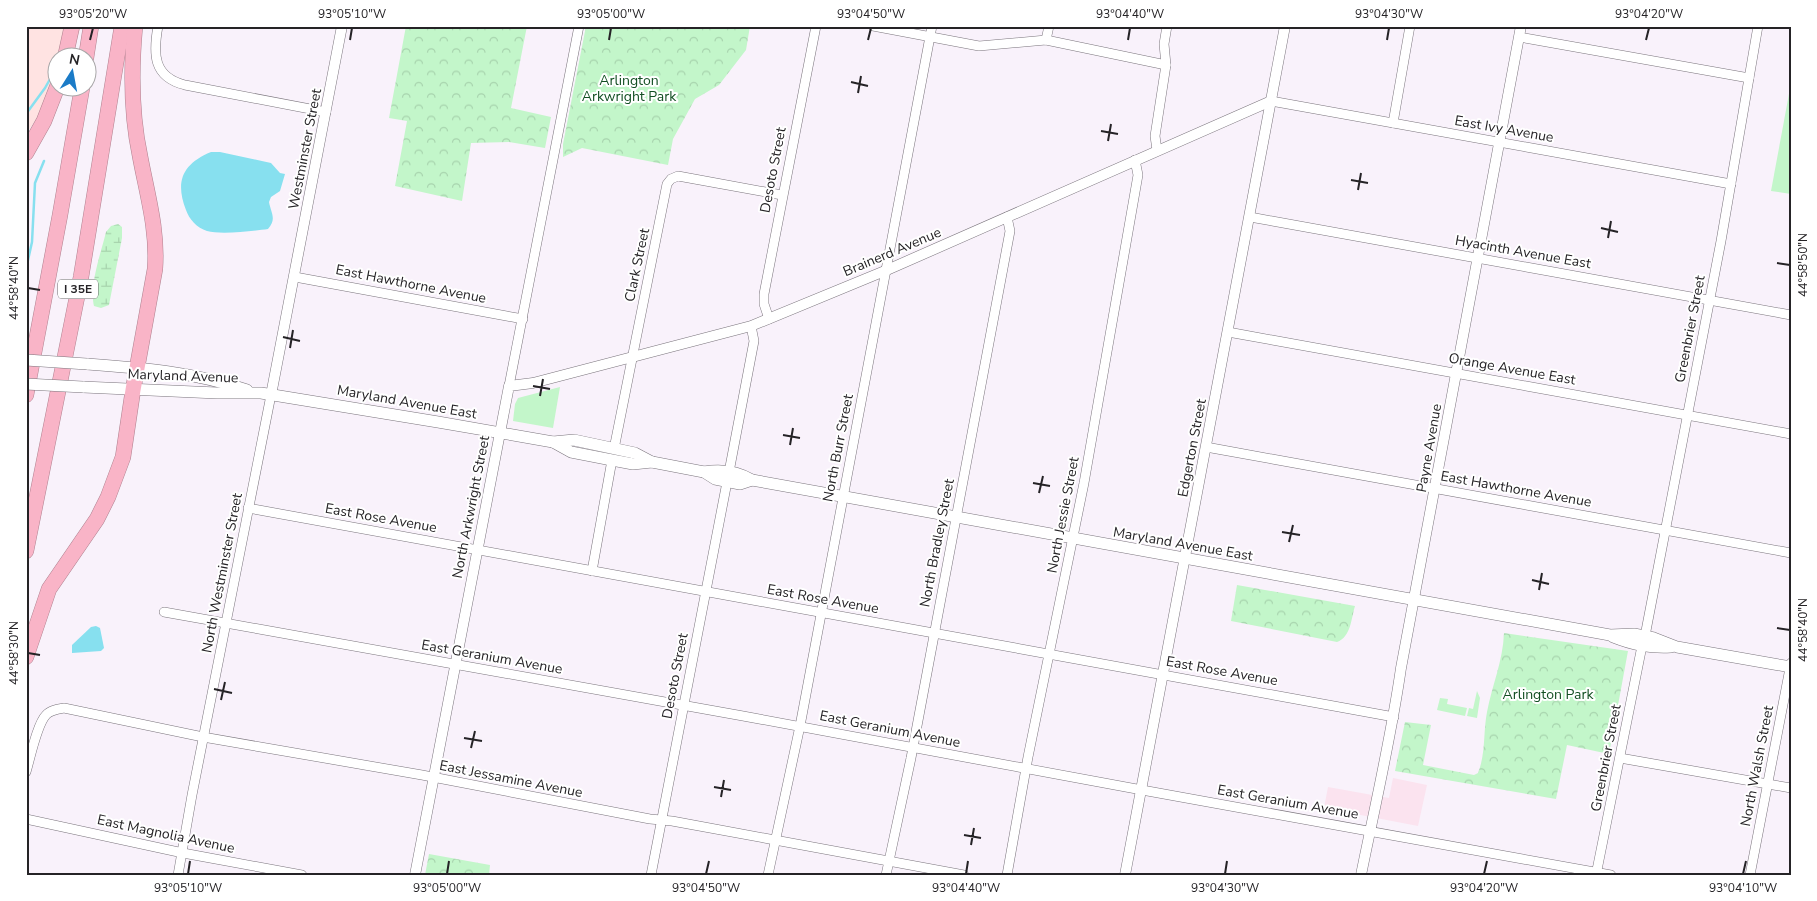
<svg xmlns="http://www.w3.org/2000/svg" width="1817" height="901" font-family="'Nunito Sans',sans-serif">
  <defs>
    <pattern id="forest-crowns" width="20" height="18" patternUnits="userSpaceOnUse" patternTransform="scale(1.25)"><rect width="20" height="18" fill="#c3f6ca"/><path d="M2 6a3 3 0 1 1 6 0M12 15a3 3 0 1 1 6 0" fill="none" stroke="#a7d3ad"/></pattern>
    <pattern id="wetland-marsh" width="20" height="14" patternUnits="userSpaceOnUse" patternTransform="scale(1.25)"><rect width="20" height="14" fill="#c3f6ca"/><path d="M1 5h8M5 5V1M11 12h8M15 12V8" fill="none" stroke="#a7d3ad"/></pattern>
  </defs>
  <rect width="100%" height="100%" fill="#f9f2fb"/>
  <path fill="#fbe3ef" d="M1393,778L1427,785L1418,826L1324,808L1328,787L1389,798Z"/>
  <path fill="#ffe3e2" d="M26,26H81L71,57L58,58V88L26,134Z"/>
  <g fill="#c3f6ca">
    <path d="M1791,83V194L1771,191Z"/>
    <path d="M560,387L553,428L513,421L515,404L518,398Z"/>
    <path d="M1477,691L1480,698L1477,718L1467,716L1469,708L1473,709Z"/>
    <path d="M1440,698L1448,699L1447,704L1467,708L1465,716L1437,710Z"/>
  </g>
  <g fill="url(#forest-crowns)">
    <path d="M406,26H527L511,108L551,117L545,148L509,142L471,143L462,201L395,186L407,121L389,118Z"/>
    <path d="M586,26H750L746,50L719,85L695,99L673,139L668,165L582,148L563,157V144Z"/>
    <path d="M1237,585L1355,606C1351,619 1351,637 1337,642L1231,621Z"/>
    <path d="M1504,633L1628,651L1609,754L1567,745L1556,799L1395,771L1405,722L1431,725L1423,765L1474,775L1478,773C1486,753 1483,732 1487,712C1492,685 1503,661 1504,633Z"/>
    <path d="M429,854L490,865L489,875H425Z"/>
  </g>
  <path fill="url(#wetland-marsh)" d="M118,224L122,227V238L109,305L101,308L94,306C89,285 101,253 106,232L111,226Z"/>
  <g fill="#87e0ef">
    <path d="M211,152H220L271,163L280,173L285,174L280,191L271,197L269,202C271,213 277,219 268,229C253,231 221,235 207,231C197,228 189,219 186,210C175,182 182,164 211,152Z"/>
    <path d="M96,626L100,628L104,648L101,651L72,653V645L91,627Z"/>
  </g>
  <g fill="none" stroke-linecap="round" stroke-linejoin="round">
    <g stroke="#87e0ef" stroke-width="2.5">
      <path d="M26,114L45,88L58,65"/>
      <path d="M26,269L32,242L35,183L44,161"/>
    </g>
    <g stroke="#7a747c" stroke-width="10">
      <g id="minor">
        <path d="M158,26C153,54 153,77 185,85L326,112"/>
        <path d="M873,26L979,46L1046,40L1166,65"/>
        <path d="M1519,37L1749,78"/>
        <path d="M1046,40L1049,26"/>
        <path d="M1271,101L1731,184"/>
        <path d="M1393,123L1410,26"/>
        <path d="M1157,150L1155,136L1166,65L1164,44L1167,26"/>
        <path d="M1250,217L1791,315"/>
        <path d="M295,277L523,319"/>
        <path d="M769,319L764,304V294L816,26"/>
        <path d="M1228,332L1791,434"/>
        <path d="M509,386L579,26"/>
        <path d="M1206,447L1791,553"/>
        <path d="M614,449L667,184L671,179L678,176L782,195"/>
        <path d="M729,472L754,341L751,326"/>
        <path d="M248,508L1394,717"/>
        <path d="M592,571L612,460"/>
        <path d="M164,612L743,716L1142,790L1611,875"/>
        <path d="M1645,636L1721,241L1758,26"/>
        <path d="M1620,758L1791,788"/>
        <path d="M26,772C30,759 37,724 46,715C50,710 58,709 64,708L203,737L422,775L650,819L672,821L964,875"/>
        <path d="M26,819L183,853L302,875"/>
        <path d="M178,875L192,795L271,395"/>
        <path d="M651,875L727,482"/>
        <path d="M768,875L800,726L932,26"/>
        <path d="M886,875L911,758L1010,231L1007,217"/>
        <path d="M1007,875L1028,757L1084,483L1138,175L1135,160"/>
        <path d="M1596,875L1642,646"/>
        <path d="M1750,875L1791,663"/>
      </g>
    </g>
    <g stroke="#7a747c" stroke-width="11">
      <g id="tertiary">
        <path d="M271,395L342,26"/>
        <path d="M415,875L509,386L533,383L751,326L887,270L1271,101"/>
        <path d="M1125,875L1285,26"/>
        <path d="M1361,875C1375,806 1391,738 1401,668L1521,26"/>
      </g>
    </g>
    <g stroke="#7a747c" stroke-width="12">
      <g id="secondary">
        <path d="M87,364C142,368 194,372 247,390"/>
        <path d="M83,387L217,393H261L438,422L553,442L574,440L635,453L652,462"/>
        <path d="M553,442L571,452L612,460L633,464L652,462L704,472L715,479L740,484L752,480"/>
        <path d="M704,472C721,469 737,471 752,480L1610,635L1634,634L1654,638L1677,647L1791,667"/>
        <path d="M1613,637C1633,645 1649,648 1671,647"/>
      </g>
    </g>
    <g stroke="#af818f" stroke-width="16">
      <g id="motorway">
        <path d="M65,58L72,26"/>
        <path d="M86,58L91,26"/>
        <path d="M26,153L44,121L58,85"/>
        <path d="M26,395L60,215L82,88"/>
        <path d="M26,551L81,277L122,26"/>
        <path d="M26,657L49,589L97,519L108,497L123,457L133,390L155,269C158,230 147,194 140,156C131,114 131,69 135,26"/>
      </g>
    </g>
    <use href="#minor" stroke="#fff" stroke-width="9"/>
    <use href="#tertiary" stroke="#fff" stroke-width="10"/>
    <use href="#secondary" stroke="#fff" stroke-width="11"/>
    <use href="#motorway" stroke="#f9b4c7" stroke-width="15"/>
    <g stroke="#7a747c" stroke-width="12" stroke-linecap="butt">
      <g id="secondary-bridge">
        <path d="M26,360L87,364"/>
        <path d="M26,384L83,387"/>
      </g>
    </g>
    <use href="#secondary-bridge" stroke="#fff" stroke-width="11"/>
  </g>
  <path fill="none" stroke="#252326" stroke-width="2" d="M90,40L93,28M350,40L352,28M609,40L611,28M868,40L871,28M1128,40L1130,28M1387,40L1389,28M1646,40L1649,28M851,82L868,86M858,93L861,76M1101,131L1118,134M1108,141L1111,124M1351,180L1368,183M1358,190L1361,173M1601,228L1618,232M1608,238L1611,221M1777,263L1790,265M28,288L40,290M283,337L300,341M290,348L293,330M533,386L550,389M540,396L543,379M783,435L800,438M790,445L793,428M1033,483L1050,486M1039,493L1043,476M1282,532L1300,535M1289,542L1293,525M1532,580L1549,584M1539,590L1542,573M1777,628L1790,630M28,653L40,655M214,689L232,693M221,700L225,682M464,738L482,741M471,748L475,731M714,787L731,790M721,797L724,780M964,835L981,838M971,845L974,828M188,874L190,861M447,874L449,861M706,874L709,861M966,874L968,861M1225,874L1227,861M1484,874L1487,861M1743,874L1746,861"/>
  <g text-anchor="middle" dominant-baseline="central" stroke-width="4" stroke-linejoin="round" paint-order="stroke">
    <rect fill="#fff" stroke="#666567" stroke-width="1" x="58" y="279.5" width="40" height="19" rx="4"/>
    <g font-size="12" font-weight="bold" fill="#252326">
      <text x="78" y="289">I 35E</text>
    </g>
    <g font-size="14" fill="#134f23" stroke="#fff">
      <text x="629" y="80">Arlington<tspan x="629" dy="16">Arkwright Park</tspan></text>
      <text x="1548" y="694">Arlington Park</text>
    </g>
    <g font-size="14" fill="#252326" stroke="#fff">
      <text transform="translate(1504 129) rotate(10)">East Ivy Avenue</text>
      <text transform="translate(305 149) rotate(-79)">Westminster Street</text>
      <text transform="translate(773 170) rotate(-79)">Desoto Street</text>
      <text transform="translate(892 252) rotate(-23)">Brainerd Avenue</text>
      <text transform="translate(1523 252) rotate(10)">Hyacinth Avenue East</text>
      <text transform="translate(637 265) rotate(-78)">Clark Street</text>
      <text transform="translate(411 284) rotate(11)">East Hawthorne Avenue</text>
      <text transform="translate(1690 329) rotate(-79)">Greenbrier Street</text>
      <text transform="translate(1512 369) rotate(10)">Orange Avenue East</text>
      <text transform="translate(183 376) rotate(2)">Maryland Avenue</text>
      <text transform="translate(407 402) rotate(10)">Maryland Avenue East</text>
      <text transform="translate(838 448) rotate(-79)">North Burr Street</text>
      <text transform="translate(1192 448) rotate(-79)">Edgerton Street</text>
      <text transform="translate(1429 448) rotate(-80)">Payne Avenue</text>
      <text transform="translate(1516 489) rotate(10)">East Hawthorne Avenue</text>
      <text transform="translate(471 507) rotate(-79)">North Arkwright Street</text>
      <text transform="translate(1063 515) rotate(-79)">North Jessie Street</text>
      <text transform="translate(381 518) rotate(10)">East Rose Avenue</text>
      <text transform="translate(937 543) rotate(-79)">North Bradley Street</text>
      <text transform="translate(1183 544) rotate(10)">Maryland Avenue East</text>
      <text transform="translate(222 573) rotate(-79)">North Westminster Street</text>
      <text transform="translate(823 599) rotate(10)">East Rose Avenue</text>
      <text transform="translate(492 657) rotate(10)">East Geranium Avenue</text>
      <text transform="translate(1222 671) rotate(10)">East Rose Avenue</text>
      <text transform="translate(675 676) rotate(-79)">Desoto Street</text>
      <text transform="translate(890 729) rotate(11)">East Geranium Avenue</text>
      <text transform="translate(1606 758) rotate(-79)">Greenbrier Street</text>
      <text transform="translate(1757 766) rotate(-79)">North Walsh Street</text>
      <text transform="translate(511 779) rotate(11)">East Jessamine Avenue</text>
      <text transform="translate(1288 802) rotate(10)">East Geranium Avenue</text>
      <text transform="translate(166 834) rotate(12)">East Magnolia Avenue</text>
    </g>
  </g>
  <rect width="1817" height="901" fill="none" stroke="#ffffff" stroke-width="55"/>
  <g transform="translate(72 72) rotate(11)"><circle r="24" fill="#ffffff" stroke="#a8a7a8"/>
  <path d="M0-4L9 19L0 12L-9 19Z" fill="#1b7bc7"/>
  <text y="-8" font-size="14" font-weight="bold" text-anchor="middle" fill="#252326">N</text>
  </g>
  <rect x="28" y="28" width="1762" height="846" fill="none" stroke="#252326" stroke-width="2"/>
  <g font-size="12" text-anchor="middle" fill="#252326">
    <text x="93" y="18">93°05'20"W</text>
    <text x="352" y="18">93°05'10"W</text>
    <text x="611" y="18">93°05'00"W</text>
    <text x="871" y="18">93°04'50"W</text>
    <text x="1130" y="18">93°04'40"W</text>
    <text x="1389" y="18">93°04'30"W</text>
    <text x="1649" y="18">93°04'20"W</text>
    <text transform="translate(1803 265) rotate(-90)" y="4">44°58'50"N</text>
    <text transform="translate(14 288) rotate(-90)" y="4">44°58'40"N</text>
    <text transform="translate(1803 630) rotate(-90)" y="4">44°58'40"N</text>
    <text transform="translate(14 653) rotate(-90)" y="4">44°58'30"N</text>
    <text x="188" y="892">93°05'10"W</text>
    <text x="447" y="892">93°05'00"W</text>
    <text x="706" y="892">93°04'50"W</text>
    <text x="966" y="892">93°04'40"W</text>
    <text x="1225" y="892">93°04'30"W</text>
    <text x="1484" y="892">93°04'20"W</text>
    <text x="1743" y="892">93°04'10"W</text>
  </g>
</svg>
